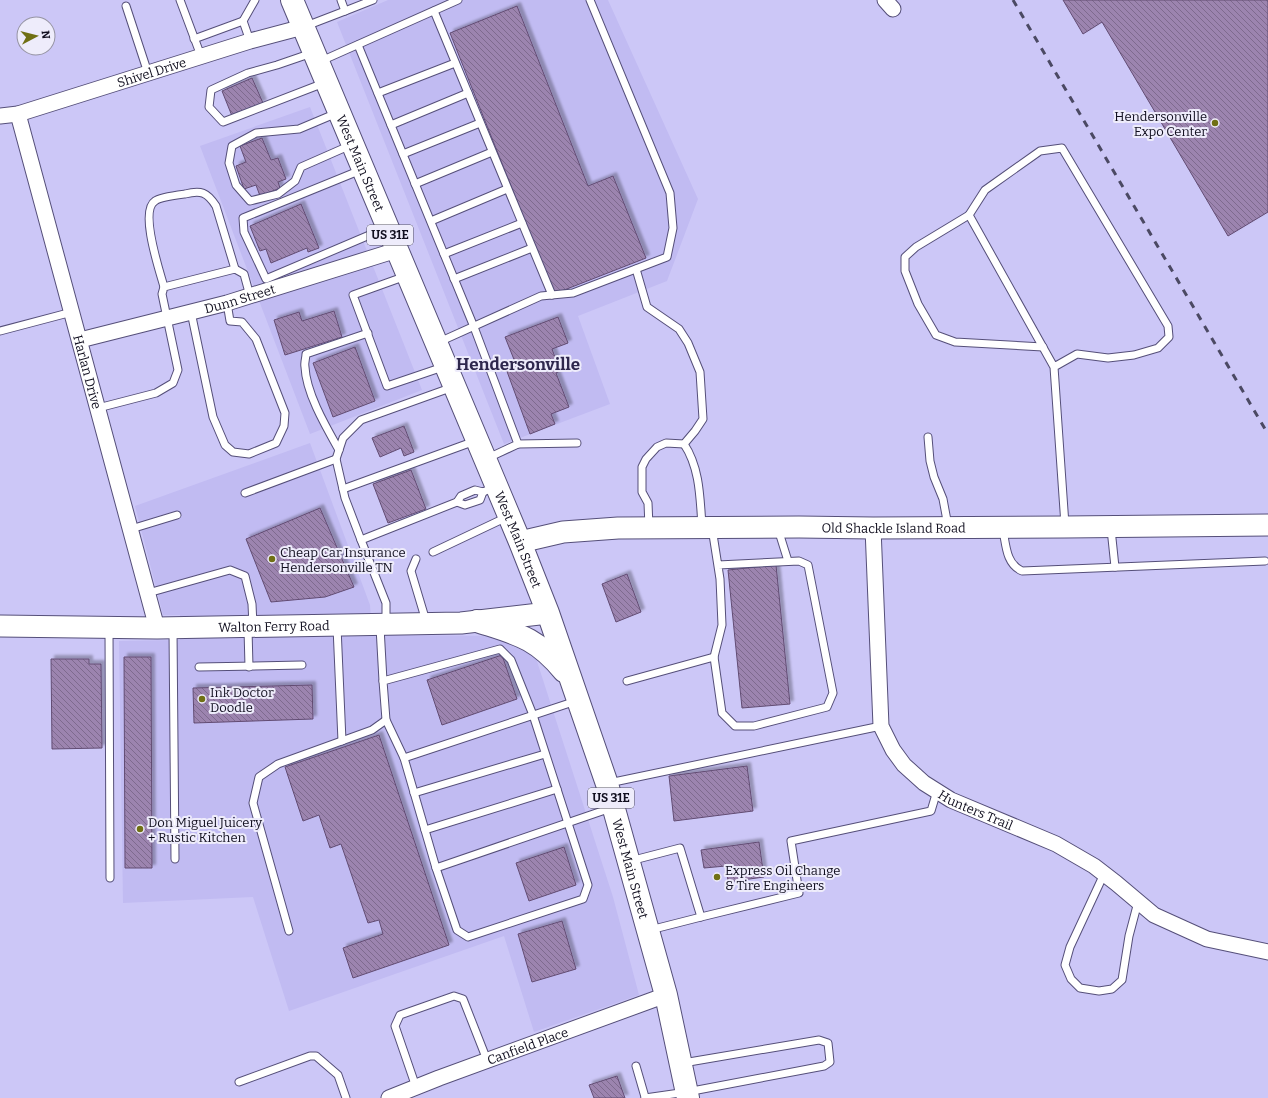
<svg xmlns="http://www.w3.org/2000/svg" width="1268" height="1098" font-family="Bitter,serif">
  <defs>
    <pattern id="building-back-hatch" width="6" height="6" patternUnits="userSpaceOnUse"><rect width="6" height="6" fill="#9c84af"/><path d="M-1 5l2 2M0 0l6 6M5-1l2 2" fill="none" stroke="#7e6a8e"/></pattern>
    <filter id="shadow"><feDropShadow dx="3.5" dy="-3.5" stdDeviation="1" flood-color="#0004"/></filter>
  </defs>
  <rect width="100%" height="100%" fill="#ccc7f7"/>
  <g fill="#c1bbf2">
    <path d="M388,0H608L698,199L667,281L578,316L610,404L504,444L337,22Z"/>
    <path d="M310,107L422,390L310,434L200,146Z"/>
    <path d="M310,443L370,605L372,635L500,636L534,652L613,897L639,995L534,1032L504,936L289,1011L253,897L123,903L119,641L180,640V615H163L135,506Z"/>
  </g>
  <g fill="url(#building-back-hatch)" stroke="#624c73" filter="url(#shadow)">
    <path d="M1063,0H1268V212L1228,236L1102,22L1083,34Z"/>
    <path d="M517,6L588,186L613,176L646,258L554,294L450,33Z"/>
    <path d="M252,78L263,103L232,116L222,91Z"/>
    <path d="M262,138L271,160L278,158L286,179L278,182L280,188L260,196L256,185L244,189L236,166L246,162L240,146Z"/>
    <path d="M301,204L319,248L308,252L307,248L271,263L266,249L260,251L250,226Z"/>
    <path d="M334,311L342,337L285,355L274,320L299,312L302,321Z"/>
    <path d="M558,317L568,343L552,349L560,371L556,373L569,407L551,414L555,424L530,434L505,366L515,362L505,337Z"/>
    <path d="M355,347L375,401L333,417L313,363Z"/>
    <path d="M404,426L414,452L404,456L401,448L380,457L372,438Z"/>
    <path d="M411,470L426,509L388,523L373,484Z"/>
    <path d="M320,508L354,587L325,597L271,602L246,539Z"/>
    <path d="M776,565L790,704L742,708L728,570Z"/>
    <path d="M627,574L641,612L616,622L602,584Z"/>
    <path d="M502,655L517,699L442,725L427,680Z"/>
    <path d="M124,657H151L152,868H125Z"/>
    <path d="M51,659H89V664H101L102,748L52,749Z"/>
    <path d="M312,685L313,719L194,723L193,688Z"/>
    <path d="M379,735L449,945L353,978L343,948L383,934L379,920L368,923L341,844L330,848L319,815L303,821L285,767Z"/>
    <path d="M747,766L753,811L674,821L669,776Z"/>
    <path d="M759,842L764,877L728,882L726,866L704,868L701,850Z"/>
    <path d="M564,847L576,885L529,901L516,863Z"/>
    <path d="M562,921L576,969L532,982L518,934Z"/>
    <path d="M617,1076L625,1098H594L589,1085Z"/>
  </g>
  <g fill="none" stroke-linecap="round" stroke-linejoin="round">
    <g stroke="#554f79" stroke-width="9">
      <g id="lane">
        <path d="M180,0L201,56"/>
        <path d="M126,6L148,73"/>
        <path d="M345,11L373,0"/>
        <path d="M434,11L552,295"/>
        <path d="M306,26L345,11L341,0"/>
        <path d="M194,39L243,21"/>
        <path d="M250,41L243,21L255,0"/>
        <path d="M358,45L474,327L518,444L488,458"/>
        <path d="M312,53L277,65L248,73L211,90L209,107L223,122L324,83"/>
        <path d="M321,61L458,0"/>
        <path d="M378,93L455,63"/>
        <path d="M337,113L299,129L256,133L232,146L229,163L236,185L250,201L278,194L295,181L301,167L351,145"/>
        <path d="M391,125L468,93"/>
        <path d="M403,154L480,123"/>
        <path d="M361,170L243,218L244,232L266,279L386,228"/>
        <path d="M415,184L492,152"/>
        <path d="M969,215L916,247L905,257V271L918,304L936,335L955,342L1043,347"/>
        <path d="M431,221L507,189"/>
        <path d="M444,254L522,223"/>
        <path d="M636,269L647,307L679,329L688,343L700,372L703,419L695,431L684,444L666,443L657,447L646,459L642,467V492L648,503L649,527"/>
        <path d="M406,276L353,295L387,386L443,367"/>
        <path d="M454,279L532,248"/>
        <path d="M164,287C160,272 139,211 155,201C160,197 177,195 185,194C201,190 207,192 216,206L235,269"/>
        <path d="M191,312L213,417L225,445L233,452L249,454L276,443L284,426L285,413L256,339L242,322L230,321L227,303"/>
        <path d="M0,331L72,312"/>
        <path d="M439,342L541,296L573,293L667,257L673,228L670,193L590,0"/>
        <path d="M1054,367L1077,354L1108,358L1134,355L1158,348L1169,337L1168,326L1062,148L1040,151L985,190L969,215L1054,367L1065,525"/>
        <path d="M98,408L156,393L173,383L178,370L162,294L164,287L235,269L244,274L250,296"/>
        <path d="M928,437L930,461L934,477L943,499L948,526"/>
        <path d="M518,444L577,443"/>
        <path d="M684,444C700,468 700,498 702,526"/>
        <path d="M339,450C326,427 306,393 305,367C304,363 306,358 306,354L368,333"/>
        <path d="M343,489L475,441"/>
        <path d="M245,493L336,459"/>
        <path d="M457,502L465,505L480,500L483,492"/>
        <path d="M712,528L720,579L722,625L714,657L722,713L735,726H754L827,707L833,693L808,565L799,561L718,565"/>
        <path d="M131,529L177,515"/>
        <path d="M778,529L788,561"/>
        <path d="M1111,529L1115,567"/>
        <path d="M1003,530C1006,545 1006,564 1022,571L1265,561"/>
        <path d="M361,540L345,498L336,459L343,438L361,420L453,387"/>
        <path d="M433,552L507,517"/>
        <path d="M416,559L411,571L426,621"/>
        <path d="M148,593L230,570L245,576L252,604L253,626"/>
        <path d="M386,623V603L361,540L457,502L461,496L475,490L483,492L495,487"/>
        <path d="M337,627L342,741"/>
        <path d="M380,627L383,681"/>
        <path d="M109,629L110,878"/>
        <path d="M248,629L249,667"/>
        <path d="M173,630L175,859"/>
        <path d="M199,667L302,665"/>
        <path d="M627,681L714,657"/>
        <path d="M576,701L404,758L436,868L611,808"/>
        <path d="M404,758L386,720L383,681L500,649L511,660L533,715L588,885L583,899L468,937L457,930L436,868"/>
        <path d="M609,783L881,726"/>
        <path d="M414,793L545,754"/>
        <path d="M425,830L557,789"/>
        <path d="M630,861L680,848L701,917"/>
        <path d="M1104,874L1070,947L1065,965L1071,979L1080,988L1099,991L1112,989L1122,980L1129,936L1138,902"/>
        <path d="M650,930L701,917L799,893L791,841L931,811L937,791"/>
        <path d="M289,931L253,803L259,777L278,764L372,730L386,720"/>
        <path d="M636,1066L645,1097"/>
        <path d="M239,1082L310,1056H316L338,1075L346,1098"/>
        <path d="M416,1087L395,1026L400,1015L454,996L463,999L487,1060"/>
        <path d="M645,1098L687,1092L824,1066L830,1062L828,1043L819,1040L683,1063"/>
      </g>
    </g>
    <g stroke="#554f79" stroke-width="17">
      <g id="street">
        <path d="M885,0L893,9"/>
        <path id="s1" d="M18,114L157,628"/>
        <path id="s2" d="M0,116L18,114L250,41L303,27"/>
        <path id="s3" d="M80,340L227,303L397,250"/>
        <path id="s4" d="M873,528L881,726L893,750L904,765L924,783L951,800L1056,844L1094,866L1116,883L1154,915L1207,939L1268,952"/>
        <path id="s5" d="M389,1098L439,1078L666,995"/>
      </g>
    </g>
    <g stroke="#554f79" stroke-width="23">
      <g id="secondary">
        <path id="s6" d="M520,542L563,532L618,528L799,527L873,528L1065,527L1268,525"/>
        <path id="s7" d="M0,626L157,628L461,623L548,613"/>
      </g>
    </g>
    <g stroke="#554f79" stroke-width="24">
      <g id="primary">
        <path id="s8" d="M292,0L520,542L548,613L607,784L666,995L688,1098"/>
        <path d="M477,621C517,634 536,637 564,671"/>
      </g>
    </g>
    <use href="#lane" stroke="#fff" stroke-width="7"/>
    <use href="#street" stroke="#fff" stroke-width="15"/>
    <use href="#secondary" stroke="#fff" stroke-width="21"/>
    <use href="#primary" stroke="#fff" stroke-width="22"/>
    <path stroke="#4b4963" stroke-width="3" stroke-dasharray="7 7" stroke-linecap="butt" d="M1013,0L1268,434"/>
  </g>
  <g fill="#707014" stroke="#eeecfb" stroke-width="1.5">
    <circle cx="1215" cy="123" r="4"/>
    <circle cx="272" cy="559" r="4"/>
    <circle cx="202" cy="699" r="4"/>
    <circle cx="140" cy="829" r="4"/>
    <circle cx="717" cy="877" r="4"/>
  </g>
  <g text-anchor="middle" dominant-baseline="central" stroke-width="4" stroke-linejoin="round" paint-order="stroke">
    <g fill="#eeecfb" stroke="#535161" stroke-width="1">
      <rect x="367" y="225" width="46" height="20" rx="3"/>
      <rect x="588" y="788" width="46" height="20" rx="3"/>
    </g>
    <g font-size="12" font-weight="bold" fill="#110f1f">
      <text x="390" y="235">US 31E</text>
      <text x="611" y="798">US 31E</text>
    </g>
    <g font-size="13" fill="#110f1f" stroke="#eeecfb">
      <text stroke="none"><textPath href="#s2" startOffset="158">Shivel Drive</textPath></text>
      <text stroke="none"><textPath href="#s8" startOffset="177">West Main Street</textPath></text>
      <text stroke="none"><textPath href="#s3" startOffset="165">Dunn Street</textPath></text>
      <text stroke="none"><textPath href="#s1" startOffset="267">Harlan Drive</textPath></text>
      <text stroke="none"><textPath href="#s6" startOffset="375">Old Shackle Island Road</textPath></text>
      <text stroke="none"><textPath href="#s8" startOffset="585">West Main Street</textPath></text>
      <text stroke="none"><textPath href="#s7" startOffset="274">Walton Ferry Road</textPath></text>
      <text stroke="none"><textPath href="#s4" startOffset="329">Hunters Trail</textPath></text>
      <text stroke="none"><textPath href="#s8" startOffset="933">West Main Street</textPath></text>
      <text stroke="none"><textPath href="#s5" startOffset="148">Canfield Place</textPath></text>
    </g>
    <g font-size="13" fill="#110f1f" stroke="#eeecfb" text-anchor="start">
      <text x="1207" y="116" text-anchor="end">Hendersonville<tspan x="1207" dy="15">Expo Center</tspan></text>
      <text x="280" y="552">Cheap Car Insurance<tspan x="280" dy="15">Hendersonville TN</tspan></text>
      <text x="210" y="692">Ink Doctor<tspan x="210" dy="15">Doodle</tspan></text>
      <text x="148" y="822">Don Miguel Juicery<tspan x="148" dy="15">+ Rustic Kitchen</tspan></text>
      <text x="725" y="870">Express Oil Change<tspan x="725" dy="15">&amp; Tire Engineers</tspan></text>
    </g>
    <g font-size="17" font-weight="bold" fill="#2e274d" stroke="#eeecfb">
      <text x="518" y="364">Hendersonville</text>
    </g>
  </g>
  <g transform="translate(36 36) rotate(83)"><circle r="19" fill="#eeecfb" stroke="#9694a3"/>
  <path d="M0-3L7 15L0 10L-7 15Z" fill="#707014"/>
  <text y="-6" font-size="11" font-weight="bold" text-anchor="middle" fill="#110f1f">N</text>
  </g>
</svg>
